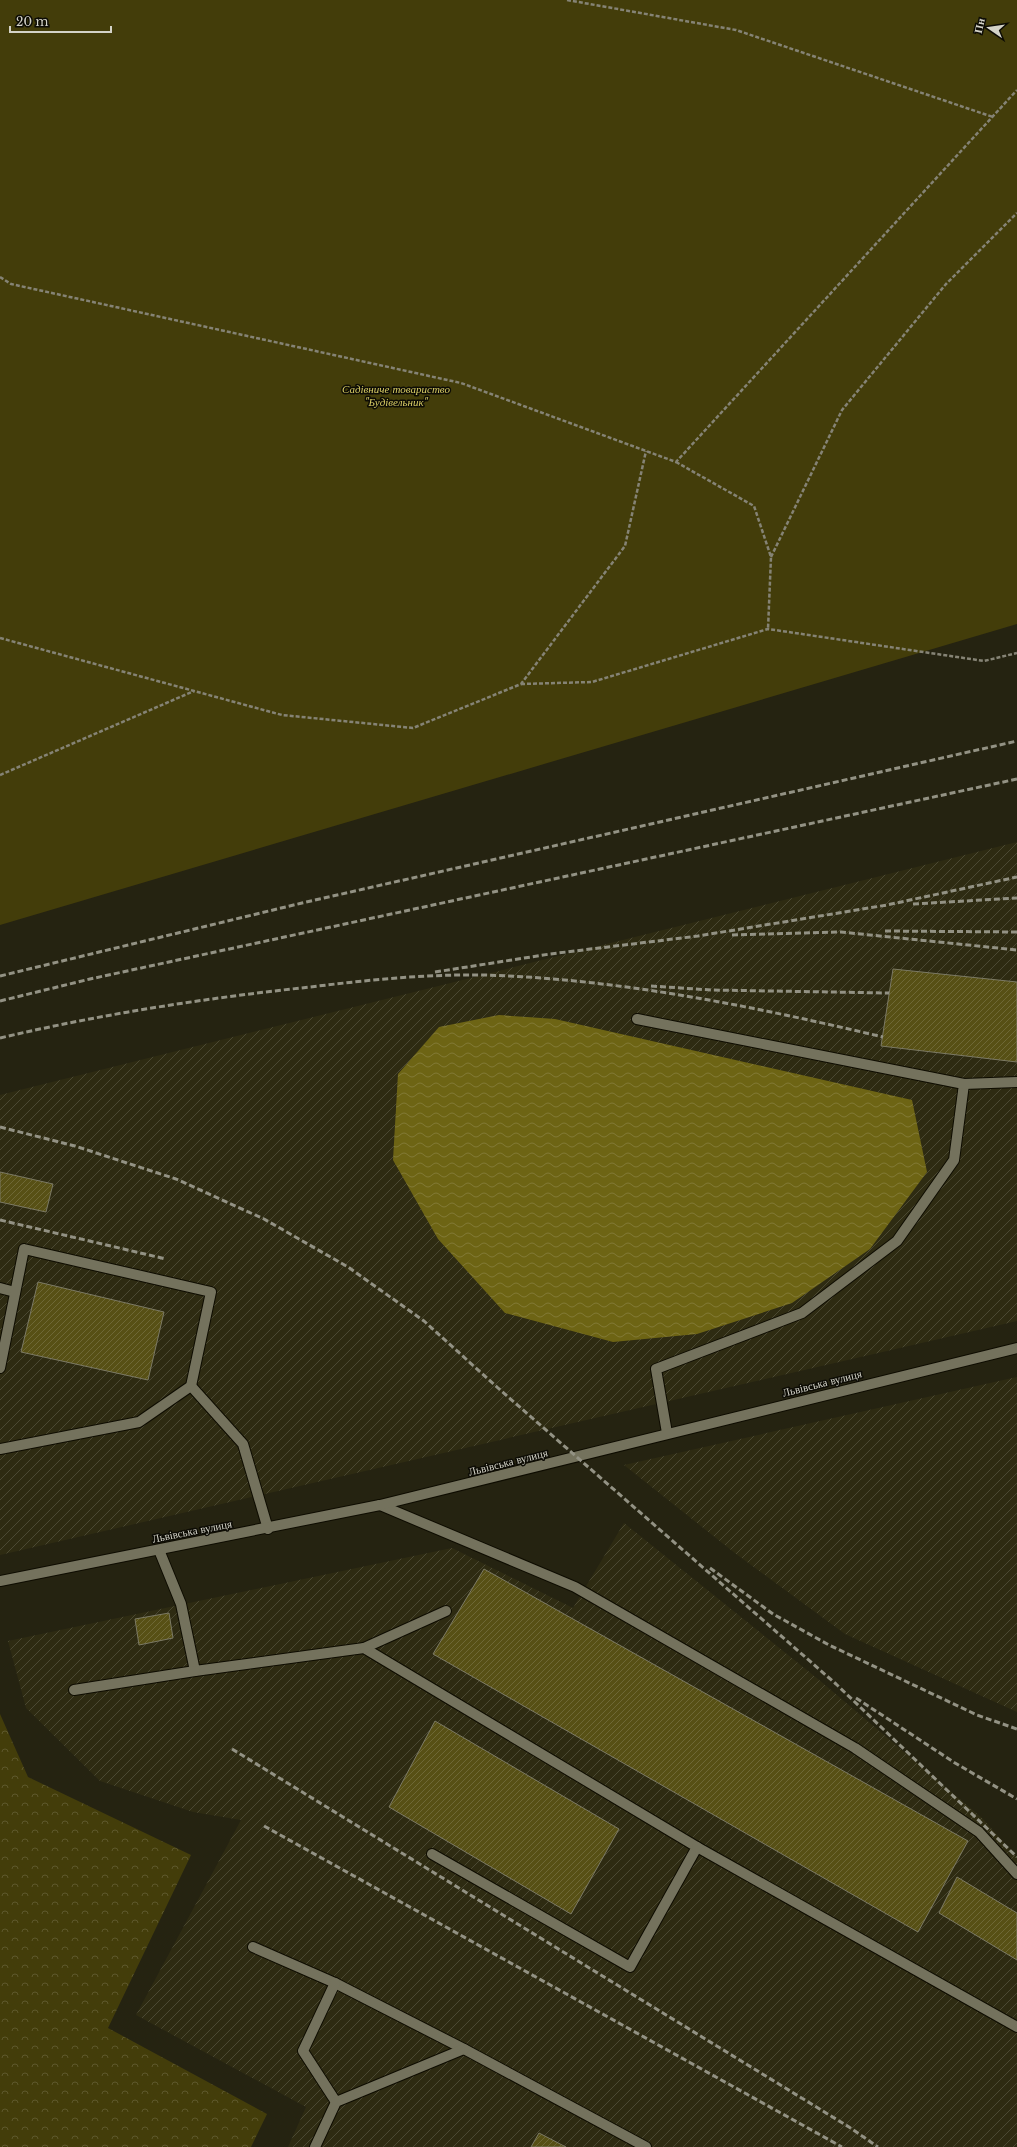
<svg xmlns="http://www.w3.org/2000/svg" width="1017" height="2147" font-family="'Libre Baskerville',serif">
  <defs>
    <pattern id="industrial-furrows" width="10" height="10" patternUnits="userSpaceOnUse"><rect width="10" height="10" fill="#2e2b12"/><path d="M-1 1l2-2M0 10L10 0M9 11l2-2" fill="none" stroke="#4b4933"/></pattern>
    <pattern id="forest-crowns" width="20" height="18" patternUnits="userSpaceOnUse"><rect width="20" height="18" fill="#433d0a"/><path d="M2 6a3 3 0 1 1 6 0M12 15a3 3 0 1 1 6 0" fill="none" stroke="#5d582c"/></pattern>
    <pattern id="water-waves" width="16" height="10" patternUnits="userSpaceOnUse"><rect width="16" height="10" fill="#6d6414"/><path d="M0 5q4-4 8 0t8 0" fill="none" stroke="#817935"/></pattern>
    <pattern id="building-hatch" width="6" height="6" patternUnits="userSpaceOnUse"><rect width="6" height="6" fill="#575015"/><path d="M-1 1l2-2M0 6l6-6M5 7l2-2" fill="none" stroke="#6e6836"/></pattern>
  </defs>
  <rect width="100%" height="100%" fill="#252311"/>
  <g fill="url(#industrial-furrows)">
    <path d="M1017,842V1321L0,1555V1095Z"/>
    <path d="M1017,1377V1712L845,1634L736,1554L624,1465Z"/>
    <path d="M624,1523L818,1679L982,1818L1017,1857V2147H288L306,2107L136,2015L241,1820L193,1812L100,1781L26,1708L8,1641L452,1548L573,1608Z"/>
  </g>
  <path fill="url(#forest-crowns)" d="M0,1714L28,1777L191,1855L108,2028L267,2114L251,2147H0Z"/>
  <path fill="#433d0a" d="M0,0H1017V624L0,925Z"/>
  <path fill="url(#water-waves)" d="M499,1015L555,1019L912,1100L927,1172L870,1249L792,1303L697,1334L613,1342L505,1313L438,1239L393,1160L398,1074L439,1027Z"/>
  <g fill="url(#building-hatch)" stroke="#7c7a65">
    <path d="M893,969L1017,982V1062L881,1046Z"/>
    <path d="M0,1172L53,1184L46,1212L0,1202Z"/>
    <path d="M38,1282L164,1312L148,1380L21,1352Z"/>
    <path d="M484,1569L968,1841L918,1932L433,1654Z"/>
    <path d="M169,1613L173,1638L139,1645L135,1619Z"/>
    <path d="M435,1721L619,1829L571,1914L389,1807Z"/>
    <path d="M957,1877L1017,1913V1960L939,1913Z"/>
    <path d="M539,2133L566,2147H531Z"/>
  </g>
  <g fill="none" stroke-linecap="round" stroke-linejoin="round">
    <g stroke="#0e0c00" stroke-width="12">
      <g id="lane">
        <path d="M637,1019L964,1084L954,1160L897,1241L802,1313L656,1369L667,1433"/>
        <path d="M964,1084L1017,1082"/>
        <path d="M0,1288L15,1292"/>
        <path d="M0,1368L24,1249L211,1292L191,1386L139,1422L0,1449"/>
        <path d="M191,1386L243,1444L268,1529"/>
        <path d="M380,1505L575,1587L855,1748L979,1832L1017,1874"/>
        <path d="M159,1550L181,1604L195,1671L364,1648L697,1847L630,1967L432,1854"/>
        <path d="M364,1648L446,1611"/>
        <path d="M74,1690L195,1671"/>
        <path d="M697,1847L1017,2027"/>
        <path d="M253,1947L335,1983L464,2049L646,2147"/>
        <path d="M335,1983L303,2051L336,2102"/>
        <path d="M315,2147L336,2102L464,2049"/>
      </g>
    </g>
    <g stroke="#0e0c00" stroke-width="12">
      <path id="street" d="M0,1581L380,1505L1017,1348"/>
    </g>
    <g stroke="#858375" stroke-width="2.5" stroke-dasharray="4 2" stroke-linecap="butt">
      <path d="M567,0L736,30L993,117"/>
      <path d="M0,277L11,284L461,383L676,462L1017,90"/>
      <path d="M676,462L754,506L771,557L768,629"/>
      <path d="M771,557L842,410L946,284L1017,213"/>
      <path d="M0,638L282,715L413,728L521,684L625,546L646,451"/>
      <path d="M521,684L592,682L768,629L984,661L1017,653"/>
      <path d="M0,775L194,691"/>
    </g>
    <use href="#lane" stroke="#74725d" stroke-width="10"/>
    <use href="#street" stroke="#74725d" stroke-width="10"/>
    <g stroke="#939284" stroke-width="3" stroke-dasharray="6 3" stroke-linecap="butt">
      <path d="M913,904L1017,898"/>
      <path d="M885,931L1017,932"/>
      <path d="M732,935L841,932L1017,950"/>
      <path d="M435,972L550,954L698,936L887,905L1017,877"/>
      <path d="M0,976L302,903L1017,741"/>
      <path d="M651,986L711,990L889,993"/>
      <path d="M0,1001L90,979L1017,779"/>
      <path d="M0,1038C102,1014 206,998 310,987C368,980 426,974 484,975C619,979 752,1006 883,1037"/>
      <path d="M0,1127L75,1146L176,1179L264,1219L348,1267L424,1321L498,1388L836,1684L1017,1857"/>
      <path d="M0,1220L166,1259"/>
      <path d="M710,1568L773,1614L829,1645L977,1715L1017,1729"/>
      <path d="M856,1698L955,1763L1017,1799"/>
      <path d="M232,1749L849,2127L878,2147"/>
      <path d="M264,1826L842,2147"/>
    </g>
  </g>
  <g text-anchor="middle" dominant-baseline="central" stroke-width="3" stroke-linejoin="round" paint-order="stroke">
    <g font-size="11" font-style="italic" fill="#d9cd65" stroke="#0d0c05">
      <text x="396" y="389">Садівниче товариство<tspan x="396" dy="13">"Будівельник"</tspan></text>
    </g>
    <g font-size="11" fill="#d4d3c8" stroke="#0d0c05">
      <text transform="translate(822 1383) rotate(-14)">Львівська вулиця</text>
      <text transform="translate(508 1462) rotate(-14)">Львівська вулиця</text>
      <text transform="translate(192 1531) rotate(-11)">Львівська вулиця</text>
    </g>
  </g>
  <g transform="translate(989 28) rotate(283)" stroke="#0d0c05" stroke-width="3" paint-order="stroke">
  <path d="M0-3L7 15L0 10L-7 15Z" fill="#d4d3c8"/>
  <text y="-6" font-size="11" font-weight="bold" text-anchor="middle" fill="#d4d3c8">Пн</text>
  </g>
  <path d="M10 26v6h101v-6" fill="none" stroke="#d4d3c8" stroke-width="2"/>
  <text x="16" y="26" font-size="12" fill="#d4d3c8" stroke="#0d0c05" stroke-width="3" paint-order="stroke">20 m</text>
</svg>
